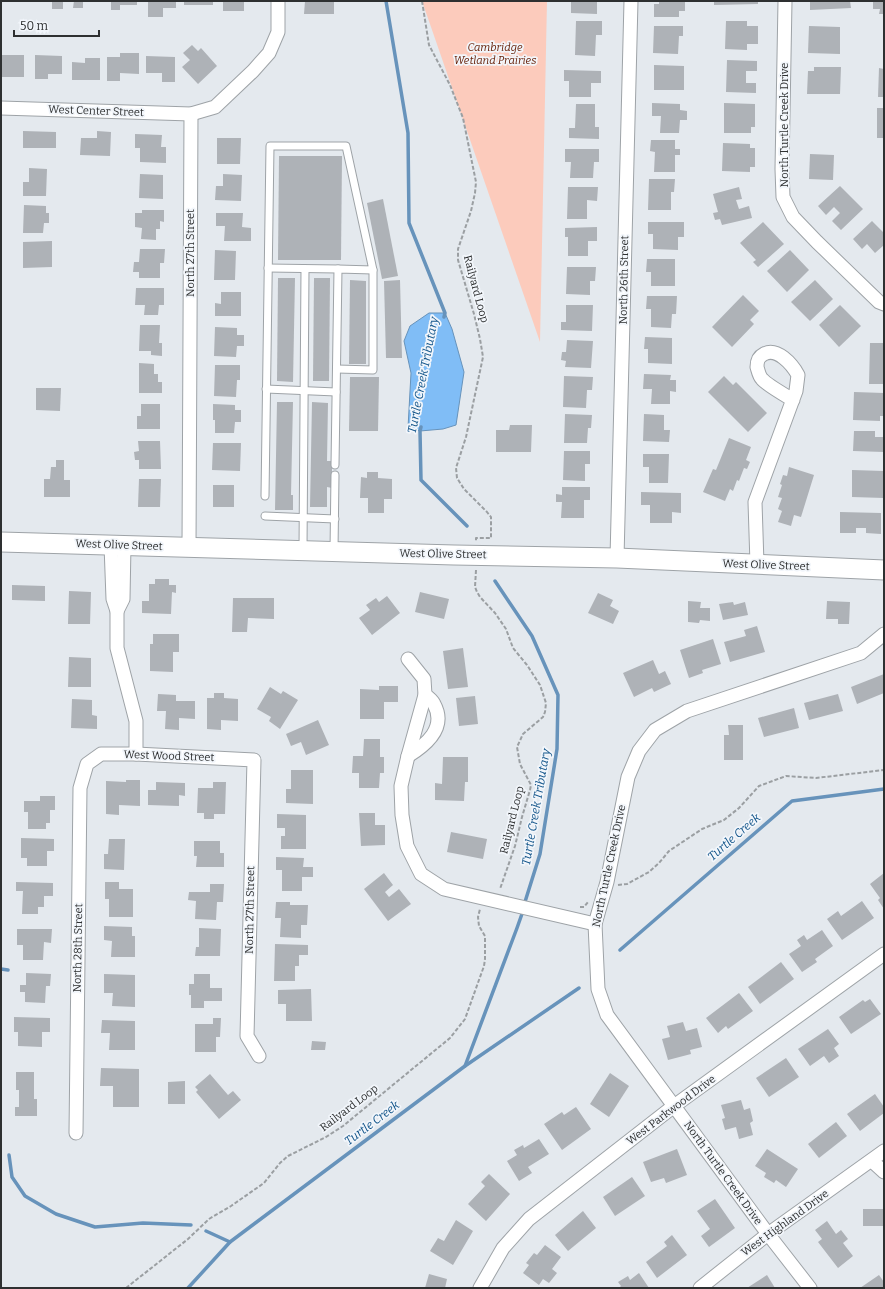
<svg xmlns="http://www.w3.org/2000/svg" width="885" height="1289" font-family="Bitter,serif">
  <rect width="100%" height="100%" fill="#e4e9ee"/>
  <path fill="#fccbbc" d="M422,1H547L540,342Z"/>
  <path fill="#80bdf6" stroke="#6793bb" d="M429,313H445L452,329L464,372L456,425L443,429L420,431L408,428L411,373L404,341L410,326Z"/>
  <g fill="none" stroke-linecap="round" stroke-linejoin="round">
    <g stroke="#6793bb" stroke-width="3.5">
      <path d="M386,1L408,133L409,223L445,313L444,317"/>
      <path d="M421,427L420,431L421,480L467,526"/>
      <path d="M495,581L532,636L558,695L557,749L540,854L524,905"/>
      <path d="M620,950L792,801L884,789"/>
      <path d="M1,969L8,970"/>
      <path d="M465,1066L517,928L523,911"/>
      <path d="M9,1155L12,1177L25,1196L56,1214L95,1227L143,1223L191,1225"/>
      <path d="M206,1231L230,1242"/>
      <path d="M188,1288L230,1242L465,1066L579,988"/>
    </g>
  </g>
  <g fill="#aeb2b7">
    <rect x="52" y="1" width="11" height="8"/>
    <path d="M74,1H83V8H73Z"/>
    <path d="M111,1H137V5H120V10H111Z"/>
    <path d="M148,1H176V8H163V17H148Z"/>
    <rect x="184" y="1" width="29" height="4"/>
    <rect x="223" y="1" width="21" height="10"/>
    <path d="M305,1H334V14H304Z"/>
    <path d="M571,1H597V14L571,13Z"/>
    <path d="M659,1H685V11H679V17H654V4H659Z"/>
    <path d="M714,1H758V4L714,5Z"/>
    <path d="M810,1H850L851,8L810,10Z"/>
    <path d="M873,1H884V14H879L880,9H873Z"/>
    <path d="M576,21H602V35H596L595,56L575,55Z"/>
    <path d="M726,21H747V26H758V44H747V50L725,49Z"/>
    <path d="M654,26H683V36H679L678,54L653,53Z"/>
    <path d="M809,26L840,27V54L808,53Z"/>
    <path d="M192,45L198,51L201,48L217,66L198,84L182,67L190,60L183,53Z"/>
    <path d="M120,53H139V74L120,73V81H107V57H120Z"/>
    <rect x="1" y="55" width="23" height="22"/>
    <path d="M35,55L62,56V74H48V79H35Z"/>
    <path d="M146,56L175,57V82H162V73H146Z"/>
    <path d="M85,58H100V80H72V62L85,63Z"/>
    <path d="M727,60L757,61V71H746V83H756V93L726,92Z"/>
    <path d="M654,65L684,66V90H654Z"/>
    <path d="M814,67H841L840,94H807L808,71H814Z"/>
    <path d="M879,68L884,69V97H878Z"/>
    <path d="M564,70L601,71V83H591V97H569V81H564Z"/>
    <path d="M652,103L680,104V110L687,111V120H680L679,133H660L661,116H652Z"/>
    <path d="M724,103L755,104V127H751V133H724Z"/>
    <path d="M576,104H595V127H599V139L569,138V128H575Z"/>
    <rect x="877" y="108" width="7" height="30"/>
    <path d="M23,131L56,132V148H23Z"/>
    <path d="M97,131L111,132L110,156L80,155L81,138H97Z"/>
    <path d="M135,134L162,135L161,147H166V163L140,162V148H135Z"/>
    <path d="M217,138H241L240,164H217Z"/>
    <path d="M651,140H675V149H680V155H675V172H654L655,152L650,151Z"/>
    <path d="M723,143L750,144V148H755V167H750V172L722,171Z"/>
    <path d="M565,149H599V162H594L593,178H570L571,162H565Z"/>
    <path d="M810,154L834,155L833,180L809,179Z"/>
    <path d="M279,156H342L341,260H278Z"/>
    <path d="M29,168L47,169L46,196H23V182H29Z"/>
    <path d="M140,174L163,175V199L139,198Z"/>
    <path d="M223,174L242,175L241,201L215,200L216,186H223Z"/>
    <path d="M649,179H675L674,192H671V210H648Z"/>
    <path d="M840,186L863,209L841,230L832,221L840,213L834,207L826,215L818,206Z"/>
    <path d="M568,187H598L597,201L587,200V219H567Z"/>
    <path d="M739,187L742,199L736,200L739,209L749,206L752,218L722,225L720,219L715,220L713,213L718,212L713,194Z"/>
    <path d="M383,199L398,276L382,279L367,203Z"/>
    <path d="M24,205L46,206V213H49V223H44L43,233H23Z"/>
    <path d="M142,210H164V222L160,221V229H156V240L141,239L142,228L135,227V213H142Z"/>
    <path d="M216,213H243L242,227L251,228V241H224L225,226H216Z"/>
    <path d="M872,221L884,233V245L875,253L867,244L862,249L853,239Z"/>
    <path d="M648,222H684V237H678V250L653,249V234H648Z"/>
    <path d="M763,222L784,244L758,267L753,262L756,260L740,243Z"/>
    <path d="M597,227V241H588V256H568V237H565V228Z"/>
    <path d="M52,241V267L23,268V242Z"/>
    <path d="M140,249H165L164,263H160V278H139V272H133L134,262H139Z"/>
    <path d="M215,250L236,251L235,280H214Z"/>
    <path d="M790,250L809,270L787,292L767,271Z"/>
    <path d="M647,259H675V286H651V272H646Z"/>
    <path d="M567,267H596L595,281H590V295L566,294Z"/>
    <path d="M278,278H295L293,382L277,381Z"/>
    <path d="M314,278H330L329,381H313Z"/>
    <path d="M350,280L366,281V364H349Z"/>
    <path d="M400,280L402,358H386L384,281Z"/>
    <path d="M815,280L833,299L810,321L791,302Z"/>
    <path d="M136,288H164V305H159L158,315H144L145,305H135Z"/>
    <path d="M221,292H241V316H215V303L221,304Z"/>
    <path d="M743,295L759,311L750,320L754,324L732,347L712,327Z"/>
    <path d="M647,296H677L676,314H672L671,328L651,327V309H646Z"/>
    <path d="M566,305H593L592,331L561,330V322H566Z"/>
    <path d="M840,305L861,326L839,347L819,325Z"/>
    <path d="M140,325H160L159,343H162V356L151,355V351H139Z"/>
    <path d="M215,327L237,328V335H244V346H237L236,357L214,356Z"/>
    <path d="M645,337L672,338V364L648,363V349H644Z"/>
    <path d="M567,340L593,341L591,368L565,367L566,361L561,360L562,352H566Z"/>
    <path d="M870,343H884L883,369H884V384H869Z"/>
    <path d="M139,363L154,364V374H158V382H162V393H139Z"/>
    <path d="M215,365H240V380H237L236,397L214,396Z"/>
    <path d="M644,374L671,375L670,380H676V392L670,391V404H651L652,389H643Z"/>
    <path d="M564,376L593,377L592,390H587L586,408L563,407Z"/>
    <path d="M724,376L733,385L736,382L767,413L748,432L708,392Z"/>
    <path d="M350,377H379L378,431H349Z"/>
    <path d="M36,388H61L60,411L36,410Z"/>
    <path d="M854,392L884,393V416H880V421L853,420Z"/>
    <path d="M277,402H293L291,495H293V510H275Z"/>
    <path d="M312,402L328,403L327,461H332V488L327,487V507H310Z"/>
    <path d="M141,404H160V429H137V416H141Z"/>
    <path d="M213,404L235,405V410H241V422H235L234,433H215V420H213Z"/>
    <path d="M565,414L592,415L591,428H588L587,443H564Z"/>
    <path d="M644,414L664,415V430H670L669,442L643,441Z"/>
    <path d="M510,425H532L531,452H496V430H509Z"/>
    <path d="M854,431H875V437H884V452L853,451Z"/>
    <path d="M729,438L751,447L746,460L750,462L747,469L744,468L739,481L737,480L733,491L730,489L725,501L703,492L713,469L716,470Z"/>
    <path d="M138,441H160L161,469H139V460H135L134,452L139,451Z"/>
    <path d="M213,443H241L240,471L212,470Z"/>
    <path d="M564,451H590V464H585V481L563,480Z"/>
    <path d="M643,454H669L668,483H649V467H643Z"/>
    <path d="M56,460H64V480H70V497H44V479H50L51,467H56Z"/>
    <path d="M789,467L814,475L801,517L794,515L791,526L778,522L782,511L778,509L782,498L778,497L782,485L780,484L783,475L787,476Z"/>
    <path d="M852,470L884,471V498L852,497Z"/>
    <path d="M367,472H378V478L392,479V499H384V513H368V498H360L361,477L367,478Z"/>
    <path d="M139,479H161L160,507H138Z"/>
    <rect x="213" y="485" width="21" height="22"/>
    <path d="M562,487H590V500H584V518H561L562,502H556V494L562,495Z"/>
    <path d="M641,492L681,493V513L672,512V523H650V505H641Z"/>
    <path d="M840,512L881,513V534L866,533V528H856V533H840Z"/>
    <path d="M155,579H169V585H176V593L172,592L171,614L142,613V601H149V584H155Z"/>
    <path d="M12,585L45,586V601L12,600Z"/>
    <path d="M69,591L91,592L90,624H68Z"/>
    <path d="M420,592L449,599L444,619L415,612Z"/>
    <path d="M598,593L613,600L610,606L619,611L613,624L588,613Z"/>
    <path d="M387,596L400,613L372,635L359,618L370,610L366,605L376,598L379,602Z"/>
    <path d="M233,598H274V619L248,618L247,632H232Z"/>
    <path d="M688,601L701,602L700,608H710V621L700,620L699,623L688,622Z"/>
    <path d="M827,601L850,602L849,624H838V619H826Z"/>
    <path d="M733,602L734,605L745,602L748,615L723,620L719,604Z"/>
    <path d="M757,626L765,652L730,662L724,642L746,636L744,630Z"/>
    <path d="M153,634H179V652H173V672L150,671V644H153Z"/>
    <path d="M713,639L721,664L702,670L703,673L689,678L680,650Z"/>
    <path d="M463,648L468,687L448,689L443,651Z"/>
    <path d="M69,657L91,658V687H68Z"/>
    <path d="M653,660L659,674L665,671L671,684L654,692L652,688L634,697L623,673Z"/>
    <path d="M884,674V693L857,704L851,687Z"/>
    <path d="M379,686H398V702H384V719H360V689L379,690Z"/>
    <path d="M270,687L281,694L283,691L298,700L280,729L269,721L271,717L257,709Z"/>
    <path d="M214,693H224V698L238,699V721L221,720V730L207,729V698H214Z"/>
    <path d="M158,694L176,695V701H195V719L179,718V730L165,729L166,711H157Z"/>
    <path d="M838,694L843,711L809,720L804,703Z"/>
    <path d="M475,696L478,724L459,726L456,698Z"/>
    <path d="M72,699L92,700V715L97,716V729L71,728Z"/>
    <path d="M794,708L799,728L764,737L758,718Z"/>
    <path d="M318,720L329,745L306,755L301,742L291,746L286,734Z"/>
    <path d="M728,725H743V760H724V735H729Z"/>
    <path d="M364,739H380V757H384V773H380L379,788H359V773H352L353,756H363Z"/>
    <path d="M443,757H468V782H465L464,801L435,800V783L442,784Z"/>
    <path d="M291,770H313V804L286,803V789H291Z"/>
    <path d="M126,780H140V806L119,805V815L106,814V781L126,782Z"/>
    <path d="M156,782L185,783V796L179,795V806L148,805V790H156Z"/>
    <path d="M213,782H226L225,814H214V819H204V813H197L198,788H213Z"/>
    <path d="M40,796H55V810H50V823H46V829H28V812H24V801H40Z"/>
    <path d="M359,813H375V825H385V845L361,846Z"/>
    <path d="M277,814L306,815V849H281V836H285V828H277Z"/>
    <path d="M451,832L487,839L483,859L447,852Z"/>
    <path d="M21,838L54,839V851H47V866H27V858H21Z"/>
    <path d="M109,839H125L124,870L104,869V854H108Z"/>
    <path d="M194,841H220V853H224V867H196L197,856H194Z"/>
    <path d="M276,857L304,858L303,867H313V877H302V891H282V870H276Z"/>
    <path d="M384,873L393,885L385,892L389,897L399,889L411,904L388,921L364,889Z"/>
    <path d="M884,873V909L878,900L880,898L870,884Z"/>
    <path d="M16,882L53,883V896H44V907H38V914H22L23,891H16Z"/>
    <path d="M105,882H119V889H133V917H109V899H105Z"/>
    <path d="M210,884H224L223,902H217L216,920L195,919L196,901L188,900L189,892H210Z"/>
    <path d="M862,901L874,918L842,940L827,919L838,911L841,916Z"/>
    <path d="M276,902H290V905H308L307,925H301V938L280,937L281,918H275Z"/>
    <path d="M104,926L132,927V936H135V957H111L112,941L104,940Z"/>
    <path d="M199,928L221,929L220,956H195L196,947H199Z"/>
    <path d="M17,929H52L51,943L44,942L43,960H23V945H17Z"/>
    <path d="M822,930L833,946L815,959L817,962L802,972L789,954L801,946L797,940L804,935L807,940Z"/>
    <path d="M275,944L308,945V955H299V966H295V981H274Z"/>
    <path d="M781,962L794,979L760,1004L748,987Z"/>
    <path d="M26,973L51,974L50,986H46L45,1003L25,1002V992H20V985H26Z"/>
    <path d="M104,974L135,975V1007L112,1006L113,993H104Z"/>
    <path d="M194,974H210V988H222V1001H204V1008H191V995H189V984H194Z"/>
    <path d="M311,989L312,1021H286V1004H278V990Z"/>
    <path d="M739,993L753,1011L728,1029L726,1026L718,1033L706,1018Z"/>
    <path d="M870,999L881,1014L851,1034L839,1017L863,1000L865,1002Z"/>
    <path d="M14,1017L50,1018V1032H42V1047L18,1046V1032H14Z"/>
    <path d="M213,1018H221L220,1037H216V1052H195V1024H213Z"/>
    <path d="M102,1020L135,1021V1050H109L110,1033H101Z"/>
    <path d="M683,1022L686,1031L697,1028L702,1047L690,1050L691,1054L668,1060L662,1039L670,1037L667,1026Z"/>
    <path d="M828,1029L839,1044L834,1048L839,1056L829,1063L824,1056L810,1066L798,1049Z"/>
    <path d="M312,1041L326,1042L325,1050H311Z"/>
    <path d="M786,1058L799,1077L769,1097L756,1078Z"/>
    <path d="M101,1068L139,1069V1107H113V1086H100Z"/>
    <path d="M16,1072H34V1099H37V1116H15V1107H19V1090H16Z"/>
    <path d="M610,1073L629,1086L609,1117L590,1104Z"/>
    <path d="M210,1074L228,1095L233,1091L241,1100L219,1119L196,1092L198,1090L195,1087Z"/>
    <path d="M185,1081V1104H168V1082Z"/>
    <path d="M875,1094L884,1107V1113L860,1131L847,1114Z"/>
    <path d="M741,1100L744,1110L750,1108L753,1121L750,1123L753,1135L739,1139L736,1127L725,1130L722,1119L725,1118L721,1105Z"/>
    <path d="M576,1107L591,1129L562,1150L544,1124L562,1112L564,1115Z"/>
    <path d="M836,1122L847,1136L819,1158L808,1144Z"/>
    <path d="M539,1139L549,1154L528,1167L532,1173L519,1181L507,1161L517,1155L514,1150L523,1145L524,1148Z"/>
    <path d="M677,1149L687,1175L666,1183L664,1178L651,1182L643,1162Z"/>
    <path d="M767,1149L798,1169L786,1187L776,1180L774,1183L764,1177L766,1173L755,1166Z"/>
    <path d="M489,1174L510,1194L486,1221L468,1204L485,1186L481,1182Z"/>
    <path d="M632,1177L645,1196L615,1216L603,1197Z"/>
    <path d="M715,1199L735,1228L709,1247L701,1236L710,1229L697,1211Z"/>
    <rect x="863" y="1209" width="21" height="17"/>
    <path d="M583,1211L596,1228L568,1251L555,1235Z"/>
    <path d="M456,1220L473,1231L453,1265L430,1251L438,1238L444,1241Z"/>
    <path d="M827,1221L836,1234L841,1230L848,1239L843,1243L853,1256L838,1268L818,1242L822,1239L815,1230Z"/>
    <path d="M672,1235L687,1255L657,1278L646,1262L667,1246L664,1242Z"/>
    <path d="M545,1245L561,1257L552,1269L557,1273L549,1283L543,1279L539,1285L523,1273L529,1265L526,1263L534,1253L537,1255Z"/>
    <path d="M639,1273L649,1288H619L621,1286L618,1282L628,1276L630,1280Z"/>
    <path d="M429,1274L447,1279L445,1288H425Z"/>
    <path d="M767,1275L775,1288H747Z"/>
    <path d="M879,1275L884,1282V1288H860Z"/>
  </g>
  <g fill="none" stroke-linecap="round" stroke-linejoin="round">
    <g stroke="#9ea3a7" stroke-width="9">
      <g id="lane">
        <path d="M268,268L338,269"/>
        <path d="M337,369L373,370V270"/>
        <path d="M266,389L336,392"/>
        <path d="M265,496L270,146H346L373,270L338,269L335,465"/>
        <path d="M265,516L335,519"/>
        <path d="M303,550L305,269"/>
        <path d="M334,551L335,475"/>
      </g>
    </g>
    <g stroke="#9ea3a7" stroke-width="15">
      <g id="street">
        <path d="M785,1L782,169L783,197L793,217L817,242L879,302L884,304"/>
        <path d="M1,108L191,114L215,107L253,71L269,53L278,32V1"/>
        <path d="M111,545L113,599L117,611V648L136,721V754"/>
        <path d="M189,547L191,114"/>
        <path d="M617,558L631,1"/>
        <path d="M757,564L755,502L796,391L798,375C792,364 777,347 764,354C758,357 757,361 757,367C758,370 759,376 762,379C767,385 785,395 793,400"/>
        <path d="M117,611L123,599L124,545"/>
        <path d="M408,659L424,679L425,695L408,756L401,786L402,815L407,846L421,874L444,889L595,924"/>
        <path d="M408,756C426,745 447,728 434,704C432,700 428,697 425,695"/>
        <path d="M76,1133L80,788L87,764L101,754H136L254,760L247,1036L259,1056"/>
        <path d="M872,1161L884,1172"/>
        <path d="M480,1288L503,1248L529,1219L674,1106L884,954"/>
        <path d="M700,1288L768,1234L884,1151"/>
        <path d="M810,1288L768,1234L607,1015L598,989L595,924L607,882L628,777L639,751L655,730L687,711L861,653L884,634"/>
      </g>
    </g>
    <g stroke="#9ea3a7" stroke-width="21">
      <path id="secondary" d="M1,542L454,555L617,558L884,570"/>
    </g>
    <g stroke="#9b9fa2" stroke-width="2" stroke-dasharray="4 2" stroke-linecap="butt">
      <path d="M422,1L429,45L450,85L463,118L476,182L475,193L471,211L458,249V260L474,314L480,339L483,357L466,437L456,468L457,478L464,489L487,512L491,517V538H476V542"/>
      <path d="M476,570L475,587L477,592L480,597L495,613L506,629L513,648L527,665L540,685L546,703L545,712L543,717L523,734L517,747L520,764L531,785L530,790L522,817L515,846L500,889"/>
      <path d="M618,885L627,884L649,872L659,863L669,851L702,829L724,820L739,808L759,786L786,776L816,778L884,770"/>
      <path d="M580,907H584L588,902"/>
      <path d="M126,1288L188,1239L209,1219L231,1206L264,1183L280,1163L288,1156L326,1137L343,1126L450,1038L465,1019L484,966L485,959V936L479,926L478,917L480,909"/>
    </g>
    <use href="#lane" stroke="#fff" stroke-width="7"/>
    <use href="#street" stroke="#fff" stroke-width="13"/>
    <use href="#secondary" stroke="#fff" stroke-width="19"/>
  </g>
  <g text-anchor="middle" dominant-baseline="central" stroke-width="3.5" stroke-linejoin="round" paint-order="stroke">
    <g font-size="11" font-style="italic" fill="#641d04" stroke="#f2f6fb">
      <text x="495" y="47">Cambridge<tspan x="495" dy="13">Wetland Prairies</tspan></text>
    </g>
    <g font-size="11" fill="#2e3031" stroke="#f2f6fb">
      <text transform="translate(96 111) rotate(2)">West Center Street</text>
      <text transform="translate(784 125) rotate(-90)">North Turtle Creek Drive</text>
      <text transform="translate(190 253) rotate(-90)">North 27th Street</text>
      <text transform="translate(624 280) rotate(-89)">North 26th Street</text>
      <text transform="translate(476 289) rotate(75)">Railyard Loop</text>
      <text transform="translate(119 545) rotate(2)">West Olive Street</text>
      <text transform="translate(443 554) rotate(1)">West Olive Street</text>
      <text transform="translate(766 565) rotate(2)">West Olive Street</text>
      <text transform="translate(169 756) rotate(2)">West Wood Street</text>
      <text transform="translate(512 820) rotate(-76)">Railyard Loop</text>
      <text transform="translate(609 866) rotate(-78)">North Turtle Creek Drive</text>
      <text transform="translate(250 910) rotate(-89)">North 27th Street</text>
      <text transform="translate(78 948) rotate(-89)">North 28th Street</text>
      <text transform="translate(349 1108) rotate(-37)">Railyard Loop</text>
      <text transform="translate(671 1110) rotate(-37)">West Parkwood Drive</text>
      <text transform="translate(723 1173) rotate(54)">North Turtle Creek Drive</text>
      <text transform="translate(785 1223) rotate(-36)">West Highland Drive</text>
    </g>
    <g font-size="12" font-style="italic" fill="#13558a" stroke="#f2f6fb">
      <text transform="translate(423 375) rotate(-79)">Turtle Creek Tributary</text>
      <text transform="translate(536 807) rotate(-80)">Turtle Creek Tributary</text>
      <text transform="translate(734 837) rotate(-41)">Turtle Creek</text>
      <text transform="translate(372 1123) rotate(-37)">Turtle Creek</text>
    </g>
  </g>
  <rect width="885" height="1289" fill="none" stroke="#2e3031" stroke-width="4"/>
  <path d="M14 30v6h85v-6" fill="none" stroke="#2e3031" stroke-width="2"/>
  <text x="20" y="30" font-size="12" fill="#2e3031" stroke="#f2f6fb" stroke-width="3" paint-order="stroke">50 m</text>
</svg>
